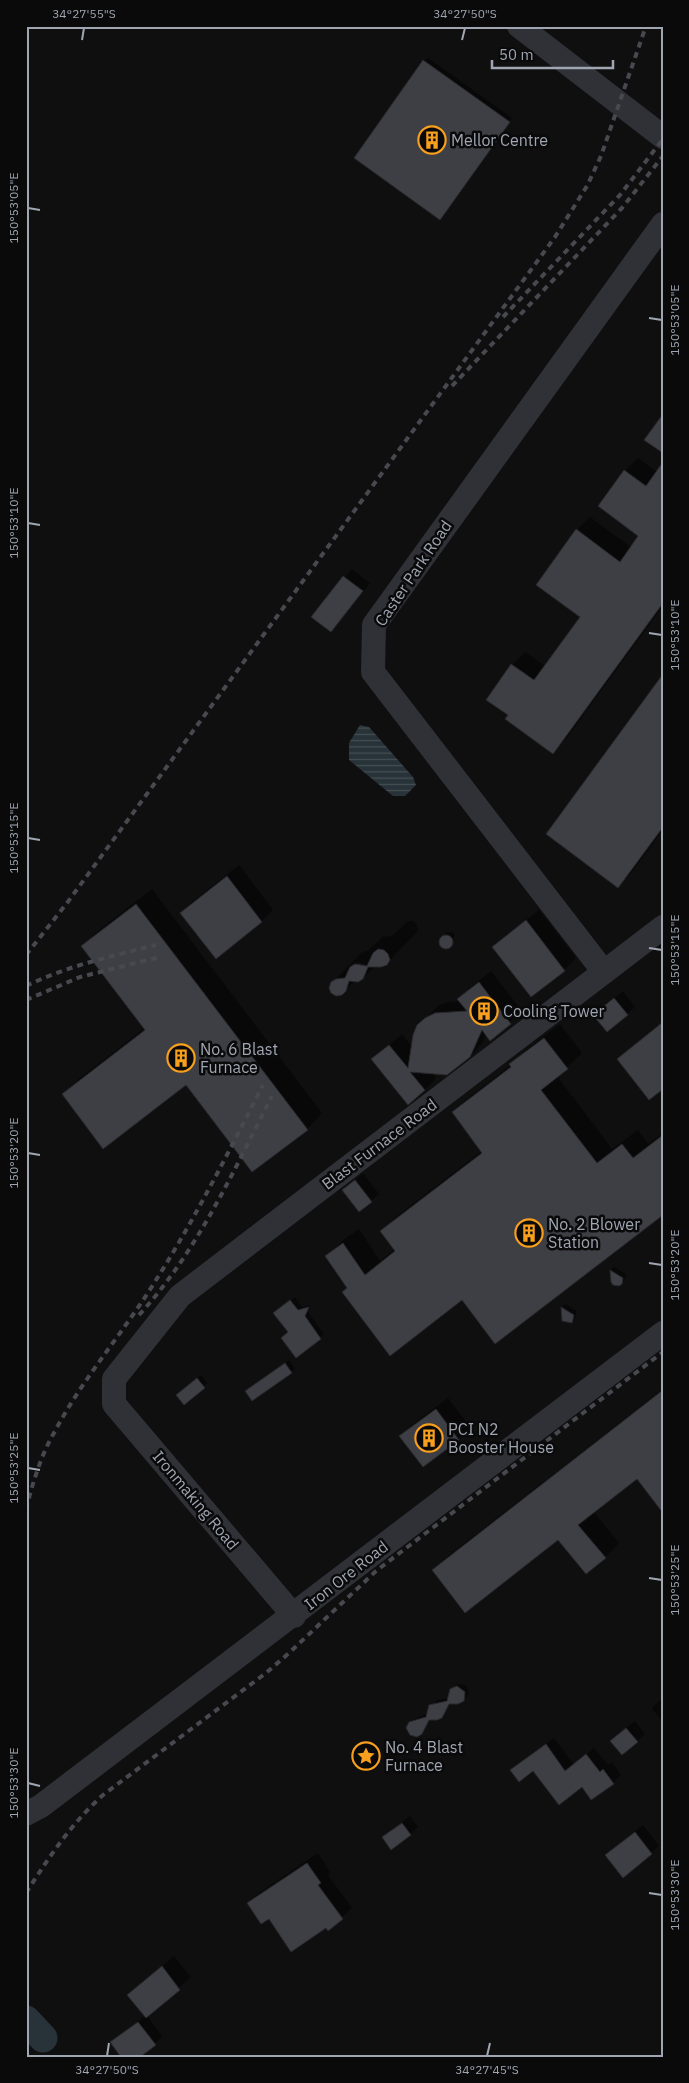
<svg xmlns="http://www.w3.org/2000/svg" width="689" height="2083" font-family="'IBM Plex Sans',sans-serif">
  <defs>
    <pattern id="water-rules" width="6" height="5" patternUnits="userSpaceOnUse" patternTransform="scale(1.25)"><rect width="6" height="5" fill="#283339"/><path d="M0 2.5h6" fill="none" stroke="#444e53"/></pattern>
  </defs>
  <rect width="100%" height="100%" fill="#0f0f10"/>
  <path fill="url(#water-rules)" d="M360,725L369,727L413,777L416,785L405,796H393L349,760V743Z"/>
  <g fill="#0007" fill-rule="evenodd">
    <path d="M428,58L512,118L443,214L424,61Z"/>
    <path d="M638,458L657,472L663,464V606L565,740L552,753L510,715L488,699L512,665L525,652L545,666L581,617L577,530L590,517L632,548L640,536L625,471Z"/>
    <path d="M352,569L370,583L331,631L313,617Z"/>
    <path d="M663,676V830L631,873L618,886Z"/>
    <path d="M239,865L273,910L262,921L216,957L181,913L193,901Z"/>
    <path d="M152,889L322,1113L307,1129L186,1083L63,1094L79,1079L145,1028L82,946L98,931Z"/>
    <path d="M539,910L576,958L564,970L531,995L494,947L506,935Z"/>
    <path d="M408,921H413L417,925L418,930L415,934L386,964L375,966L363,978L356,980L341,994L332,983L361,953L369,950L382,937L392,936ZM358,962L367,965L365,967L357,965Z"/>
    <path d="M451,932L455,934L453,943L449,947L441,945L442,937L446,933Z"/>
    <path d="M491,971L522,1011L490,1039L486,1034L482,1044L470,1056L432,1072L436,1078L425,1090L373,1059L402,1034L412,1047L418,1026L438,1006L448,1002L461,1001L459,999L471,987Z"/>
    <path d="M623,991L635,1007L627,1014L603,1007Z"/>
    <path d="M560,1024L582,1053L557,1076L612,1149L638,1130L648,1144L663,1133V1214L462,1299L348,1287L327,1256L342,1241L359,1229L380,1261L395,1249L382,1231L397,1216L482,1151L453,1112L468,1098L511,1065L526,1050Z"/>
    <path d="M363,1173L379,1194L371,1201L344,1190Z"/>
    <path d="M663,1237V1248L661,1239Z"/>
    <path d="M614,1267L626,1274L625,1279L621,1283L614,1284L611,1270Z"/>
    <path d="M295,1297L302,1307L311,1305L308,1312L324,1334L296,1356L290,1332L279,1309Z"/>
    <path d="M565,1304L577,1311L575,1318L571,1322L563,1320L562,1307Z"/>
    <path d="M289,1360L295,1369L291,1372L246,1391Z"/>
    <path d="M201,1375L207,1383L184,1403L181,1391Z"/>
    <path d="M663,1389V1499L638,1477L593,1511L619,1543L605,1557L558,1538L433,1570L448,1556Z"/>
    <path d="M448,1398L470,1427L458,1439L423,1465L401,1436L413,1424Z"/>
    <path d="M458,1684L466,1685L469,1693L463,1700L450,1703L445,1712L441,1717L430,1719L421,1733L410,1723L414,1719L427,1714L428,1710L437,1700L449,1698V1693Z"/>
    <path d="M663,1697V1723L652,1708Z"/>
    <path d="M635,1721L645,1734L637,1741L620,1733Z"/>
    <path d="M554,1738L574,1765L594,1748L608,1765L612,1762L621,1775L613,1783L582,1786L534,1769L512,1770Z"/>
    <path d="M410,1816L418,1827L410,1834L384,1837Z"/>
    <path d="M643,1825L659,1846L623,1876L607,1855Z"/>
    <path d="M318,1853L330,1872L328,1875L352,1908L328,1929L326,1926L249,1903L259,1893Z"/>
    <path d="M174,1956L191,1977L147,2016L162,2036L155,2044L112,2042L146,2015L129,1995Z"/>
  </g>
  <g fill="none" stroke-linecap="round" stroke-linejoin="round">
    <path stroke="#283339" stroke-width="29" d="M26,2020L43,2038"/>
  </g>
  <g fill="#3e3f44" stroke="#29292d">
    <path d="M423,60L510,122L440,220L354,158Z"/>
    <path d="M663,414V453L644,440Z"/>
    <path d="M663,462V603L553,754L505,719L508,715L486,700L511,664L534,680L580,617L536,585L576,529L620,562L638,536L598,506L624,470L646,486Z"/>
    <path d="M343,576L363,591L331,632L311,617Z"/>
    <path d="M663,674V827L618,888L546,834Z"/>
    <path d="M227,876L262,922L216,959L180,913Z"/>
    <path d="M136,904L308,1130L252,1172L186,1085L103,1149L62,1094L145,1030L81,946Z"/>
    <path d="M526,920L565,971L531,997L492,947Z"/>
    <circle cx="446" cy="942" r="7"/>
    <path d="M378,949L384,950L388,954L390,960L387,965L381,967H368L363,979L358,982L349,981L346,991L342,995L336,996L331,993L329,988L331,982L336,979L345,978L350,967L355,964L367,966L373,953Z"/>
    <path d="M479,982L511,1024L490,1041L482,1030L470,1057L447,1075L410,1072L425,1090L408,1105L371,1059L389,1045L408,1068L413,1035L417,1025L425,1018L435,1013L467,1011L457,999Z"/>
    <path d="M614,998L628,1015L607,1032L593,1015Z"/>
    <path d="M663,1022V1089L649,1100L617,1059Z"/>
    <path d="M544,1038L568,1069L541,1090L597,1163L622,1144L633,1158L663,1135V1215L495,1344L462,1300L390,1356L342,1292L347,1288L325,1256L343,1243L365,1275L395,1251L380,1231L482,1153L452,1112L511,1067L509,1064Z"/>
    <path d="M355,1180L372,1202L359,1212L342,1190Z"/>
    <path d="M610,1270L623,1278L622,1284L619,1286L613,1285L611,1282Z"/>
    <path d="M290,1300L298,1310L309,1307L305,1316L321,1339L296,1358L281,1338L288,1332L273,1313Z"/>
    <path d="M561,1307L574,1315L572,1323L562,1321Z"/>
    <path d="M285,1363L292,1373L252,1401L245,1391Z"/>
    <path d="M197,1378L205,1388L184,1405L176,1395Z"/>
    <path d="M663,1390V1513L637,1479L578,1525L606,1558L586,1574L558,1540L465,1613L432,1570Z"/>
    <path d="M436,1409L459,1440L423,1467L399,1436Z"/>
    <path d="M457,1686L465,1692L464,1701L458,1704H449L442,1718L437,1720H429L422,1734L417,1737L410,1735L406,1728L409,1722L426,1717L429,1705L447,1701L450,1689Z"/>
    <path d="M626,1728L638,1742L622,1755L610,1741Z"/>
    <path d="M546,1744L565,1771L586,1754L600,1772L603,1769L614,1784L591,1800L582,1787L559,1805L533,1771L519,1782L510,1770Z"/>
    <path d="M402,1823L411,1835L391,1850L382,1837Z"/>
    <path d="M635,1832L652,1854L623,1878L605,1855Z"/>
    <path d="M307,1863L321,1883L318,1885L343,1919L328,1931L326,1928L291,1952L269,1919L261,1924L247,1903Z"/>
    <path d="M162,1966L180,1990L146,2018L127,1995Z"/>
    <path d="M138,2022L156,2045L140,2057H121L110,2042Z"/>
  </g>
  <g fill="none" stroke-linecap="round" stroke-linejoin="round">
    <g stroke="#303136" stroke-width="24">
      <path d="M519,26L663,137"/>
      <path d="M604,972L373,672L374,625L663,224"/>
      <path d="M294,1616L114,1404V1379L180,1296L663,927"/>
      <path d="M26,1814L41,1806L663,1333"/>
    </g>
    <g stroke="#47494f" stroke-width="4" stroke-dasharray="6 5" stroke-linecap="butt">
      <path d="M503,317L620,195L663,139"/>
      <path d="M452,386L622,208L663,156"/>
      <path d="M26,955L67,903L555,237L587,186L601,156L646,26"/>
      <path d="M26,986C67,966 112,956 156,945"/>
      <path d="M26,1000L80,977L160,957"/>
      <path d="M139,1315C197,1252 233,1172 272,1096"/>
      <path d="M26,1509C33,1482 41,1455 55,1431C83,1378 124,1332 156,1280C196,1217 229,1151 263,1085"/>
      <path d="M26,1893C49,1857 71,1824 103,1795L266,1673L289,1653L376,1571L663,1352"/>
    </g>
  </g>
  <path fill="none" stroke="#9fa6b2" stroke-width="2" d="M82,40L84,28M462,40L465,28M28,208L40,210M649,318L662,320M28,523L40,525M649,633L662,635M28,838L40,840M649,948L662,950M28,1153L40,1155M649,1263L662,1265M28,1468L40,1470M649,1578L662,1580M28,1783L40,1786M649,1893L662,1895M107,2056L109,2043M487,2056L490,2043"/>
  <defs>
    <g id="building-ring" transform="scale(1.4375)"><circle r="9.5" fill="#0a0a0b" stroke="#f99f1e" stroke-width="1.5"/><path d="M-4-6H4V6H1V3H-1V6H-4ZM-2.5-4.3h1.7v1.8h-1.7ZM.8-4.3h1.7v1.8H.8ZM-2.5-1h1.7V.8h-1.7ZM.8-1h1.7V.8H.8Z" fill="#f99f1e"/></g>
    <g id="sight-ring" transform="scale(1.4375)"><circle r="9.5" fill="#0a0a0b" stroke="#f99f1e" stroke-width="1.5"/><path d="M0-6L1.8-2.2L6-1.7L2.9 1.2L3.7 5.4L0 3.3L-3.7 5.4L-2.9 1.2L-6-1.7L-1.8-2.2Z" fill="#f99f1e"/></g>
  </defs>
  <g fill-rule="evenodd">
    <use href="#building-ring" x="432" y="140"/>
    <use href="#building-ring" x="484" y="1011"/>
    <use href="#building-ring" x="181" y="1058"/>
    <use href="#building-ring" x="529" y="1233"/>
    <use href="#building-ring" x="429" y="1438"/>
    <use href="#sight-ring" x="366" y="1756"/>
  </g>
  <g text-anchor="middle" dominant-baseline="central" stroke-width="5" stroke-linejoin="round" paint-order="stroke">
    <g font-size="16" fill="#9fa6b2" stroke="#0a0a0b" text-anchor="start">
      <text x="451" y="140">Mellor Centre</text>
      <text x="503" y="1011">Cooling Tower</text>
      <text x="200" y="1049">No. 6 Blast<tspan x="200" dy="18">Furnace</tspan></text>
      <text x="548" y="1224">No. 2 Blower<tspan x="548" dy="18">Station</tspan></text>
      <text x="448" y="1429">PCI N2<tspan x="448" dy="18">Booster House</tspan></text>
      <text x="385" y="1747">No. 4 Blast<tspan x="385" dy="18">Furnace</tspan></text>
    </g>
    <g font-size="16" fill="#9fa6b2" stroke="#0a0a0b">
      <text transform="translate(413 573) rotate(-56)">Caster Park Road</text>
      <text transform="translate(379 1144) rotate(-37)">Blast Furnace Road</text>
      <text transform="translate(196 1500) rotate(50)">Ironmaking Road</text>
      <text transform="translate(346 1575) rotate(-38)">Iron Ore Road</text>
    </g>
  </g>
  <rect width="689" height="2083" fill="none" stroke="#0a0a0b" stroke-width="55"/>
  <path d="M492 60v8h121v-8" fill="none" stroke="#9fa6b2" stroke-width="2.5"/>
  <text x="499" y="60" font-size="15" fill="#9fa6b2" stroke="#0a0a0b" stroke-width="4" paint-order="stroke">50 m</text>
  <rect x="28" y="28" width="634" height="2028" fill="none" stroke="#9fa6b2" stroke-width="2"/>
  <g font-size="12" text-anchor="middle" fill="#9fa6b2">
    <text x="84" y="18">34°27'55"S</text>
    <text x="465" y="18">34°27'50"S</text>
    <text transform="translate(14 208) rotate(-90)" y="4">150°53'05"E</text>
    <text transform="translate(675 320) rotate(-90)" y="4">150°53'05"E</text>
    <text transform="translate(14 523) rotate(-90)" y="4">150°53'10"E</text>
    <text transform="translate(675 635) rotate(-90)" y="4">150°53'10"E</text>
    <text transform="translate(14 838) rotate(-90)" y="4">150°53'15"E</text>
    <text transform="translate(675 950) rotate(-90)" y="4">150°53'15"E</text>
    <text transform="translate(14 1153) rotate(-90)" y="4">150°53'20"E</text>
    <text transform="translate(675 1265) rotate(-90)" y="4">150°53'20"E</text>
    <text transform="translate(14 1468) rotate(-90)" y="4">150°53'25"E</text>
    <text transform="translate(675 1580) rotate(-90)" y="4">150°53'25"E</text>
    <text transform="translate(14 1783) rotate(-90)" y="4">150°53'30"E</text>
    <text transform="translate(675 1895) rotate(-90)" y="4">150°53'30"E</text>
    <text x="107" y="2074">34°27'50"S</text>
    <text x="487" y="2074">34°27'45"S</text>
  </g>
</svg>
